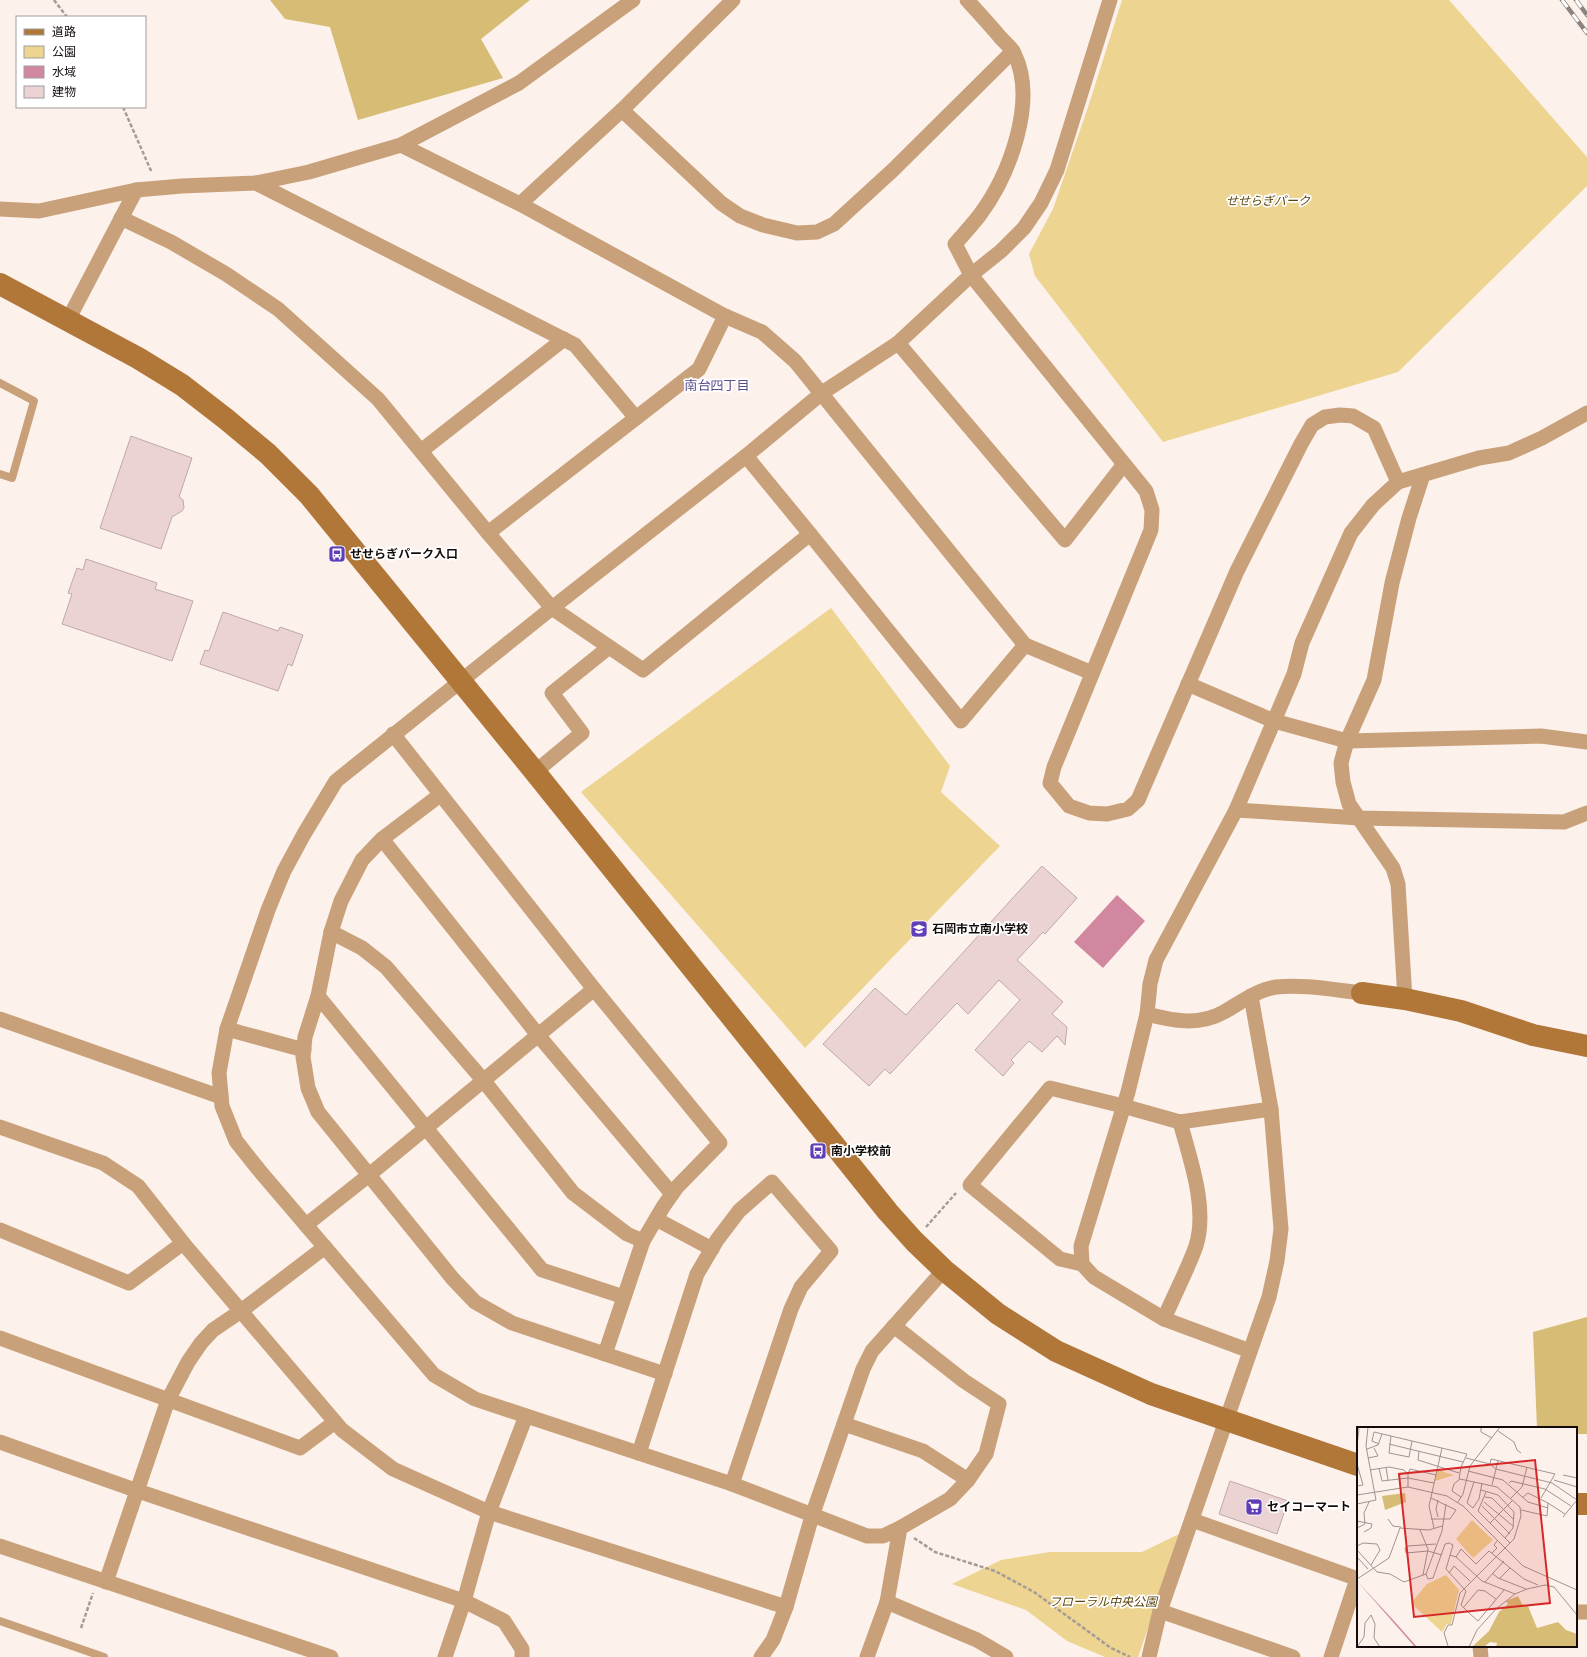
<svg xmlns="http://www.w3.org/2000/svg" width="1587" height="1657" font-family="Bitter,'Noto Sans JP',serif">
  <rect width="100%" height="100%" fill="#fdf1eb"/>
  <g fill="#eed491">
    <path d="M1122,0H1449L1587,157V186L1398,372L1163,442L1035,276L1029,254L1053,209L1089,104Z"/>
    <path d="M831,608L950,766L941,792L1000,846L805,1048L581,792Z"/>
    <path d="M1181,1533L1138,1657H1105L1067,1641L1026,1610L952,1584L1001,1560L1050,1552H1142Z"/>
  </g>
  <g fill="#d7bc75">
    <path d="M270,0H530L481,39L503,78L358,120L330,27L285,19Z"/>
    <path d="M1587,1317V1434H1576V1428H1537L1533,1332Z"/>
  </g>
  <path fill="#d187a0" d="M1117,895L1145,921L1103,968L1074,942Z"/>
  <g fill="#ead3d2" stroke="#bfa9a8">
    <path d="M131,436L192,458L179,497L183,500L184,508L182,511L172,517L161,549L100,528Z"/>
    <path d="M86,559L157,583L155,589L193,601L172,661L62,624L72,594L68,593L77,568L83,570Z"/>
    <path d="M223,612L278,631L280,627L303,635L292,666L288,664L278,691L200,664L205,650L209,651Z"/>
    <path d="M1042,866L1077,898L1045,934L1043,932L1017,960L1063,1002L1052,1014L1067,1027L1065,1045L1057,1036L1042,1052L1029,1041L1011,1060L1014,1063L1003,1076L975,1050L1020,1000L999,980L968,1014L957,1003L890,1074L885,1069L869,1086L823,1044L875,988L906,1015Z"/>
    <path d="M1230,1481L1288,1501L1277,1534L1219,1514Z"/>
  </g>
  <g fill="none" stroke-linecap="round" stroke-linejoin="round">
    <g stroke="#a69c97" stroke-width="2.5" stroke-dasharray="4 2" stroke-linecap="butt">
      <path d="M54,0L67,17"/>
      <path d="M123,107L152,173"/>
      <path d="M926,1227L956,1193"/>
      <path d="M914,1538L935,1552L995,1571L1034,1592L1111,1648L1130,1657"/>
      <path d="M81,1628L93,1593"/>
    </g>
    <g stroke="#c8a17a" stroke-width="8">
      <path d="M0,383L34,401L12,478L0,474"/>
      <path d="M0,1621L104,1657"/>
    </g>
    <g stroke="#c8a17a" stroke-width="15">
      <path d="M967,0C978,12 989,24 1000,37C1004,42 1011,47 1014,53C1038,101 1009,176 979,216C971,226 963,235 955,244L971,275L1146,491L1152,510L1151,530L1054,767L1050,783L1069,806L1089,813L1107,814L1128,809L1138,800L1237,571L1301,444L1312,425L1325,417L1340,415L1353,416L1374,428L1398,482"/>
      <path d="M622,110L721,203L740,216L763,225L797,233L817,232L834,224L893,170L1013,51"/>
      <path d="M401,145L520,204L725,316L762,332L795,361L1025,645L1092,673"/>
      <path d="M256,183L575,345L636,418"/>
      <path d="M520,204L622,110L733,0"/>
      <path d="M0,209L39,211L136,190L182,186L256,183L309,172L401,145L519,83L633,0"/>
      <path d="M121,218L171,242L226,274L278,309L378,399L488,533L552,608L643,670L810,534L961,721L1025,645"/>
      <path d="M68,320L136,190"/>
      <path d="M898,343L1065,540L1124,464"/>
      <path d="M421,451L564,339"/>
      <path d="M746,456L810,534"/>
      <path d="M488,533L699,369L725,316"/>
      <path d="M1188,684L1274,721L1347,741L1541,736L1587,742"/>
      <path d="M393,734L594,989L720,1143L677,1187L663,1207L643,1241L605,1354"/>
      <path d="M535,772L582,733L552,693L608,648"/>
      <path d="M440,795L382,839L362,860L341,901L331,932L318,996L305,1037L303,1057L308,1088L318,1112L453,1279L475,1302L512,1323L665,1374"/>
      <path d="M1236,810L1359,818L1564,822L1587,813"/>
      <path d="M382,839L538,1035L672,1194"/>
      <path d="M331,932L362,948L386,967L483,1080L573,1193L627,1234L643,1241"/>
      <path d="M318,996L542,1270L624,1297"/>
      <path d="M1405,999L1398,884L1393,868L1349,804L1343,782L1341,763L1347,741L1374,680L1392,583L1409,518L1423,475"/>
      <path d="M1147,1014C1173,1021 1199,1026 1224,1012C1240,1003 1257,990 1276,987C1304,984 1334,990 1362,993"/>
      <path d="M0,1019L221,1097"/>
      <path d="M227,1029L304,1050"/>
      <path d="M0,1127L103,1163L138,1186L183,1243L342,1430L393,1469L489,1512L786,1607"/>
      <path d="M656,1219L712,1249"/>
      <path d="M306,1225L369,1175L594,989"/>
      <path d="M0,1230L129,1283L183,1243"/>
      <path d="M1082,1264L1081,1246L1128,1092L1147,1014L1150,984L1156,960L1236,810L1294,674L1302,643L1351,533L1373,505L1398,482L1479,458L1509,453L1542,438L1587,413"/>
      <path d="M1164,1319C1174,1295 1187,1271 1196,1246C1208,1208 1190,1159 1180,1122"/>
      <path d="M894,1326L964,1381L999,1404L986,1454L968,1480L950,1499L900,1528L883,1536H867L732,1484L475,1399L434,1375L259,1170L236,1141L222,1106L219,1073L227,1029L268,910L284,871L304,834L336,781L552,608L746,456L822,393L898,343L971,275L1001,251L1024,228L1041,203L1057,170L1110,0"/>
      <path d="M0,1338L300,1448L335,1422"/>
      <path d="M1250,1351L1164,1319L1094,1277L1082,1264L1060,1259L970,1185L1050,1088L1123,1106L1180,1122L1271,1109"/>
      <path d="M844,1424L923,1451L968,1480"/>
      <path d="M0,1442L138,1491L464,1601L504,1621L522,1649V1657"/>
      <path d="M639,1453L697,1274L717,1240L739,1211L772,1182L831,1251L801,1287L791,1309L732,1484"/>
      <path d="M1192,1520L1358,1579"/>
      <path d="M0,1546L331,1657"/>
      <path d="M106,1582L168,1400L188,1362L201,1343L213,1330L241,1311L325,1247"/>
      <path d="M887,1602L977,1640L1006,1657"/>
      <path d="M1160,1611L1293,1657"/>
      <path d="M1576,1612H1587"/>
      <path d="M1480,1646L1481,1657"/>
      <path d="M445,1657L464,1601L489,1512L526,1416"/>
      <path d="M761,1657L773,1640L786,1607L812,1516L863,1369L872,1351L944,1270"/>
      <path d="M867,1657L887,1602L900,1528"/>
      <path d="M1149,1657L1160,1611L1269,1297L1277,1261L1281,1229L1271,1109L1251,996"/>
      <path d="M1331,1657L1357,1579"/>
    </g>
    <g stroke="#b07739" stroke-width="22">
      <path d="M0,284L138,358L182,385L226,419L268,454L309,495L535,772L888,1212L914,1241L944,1270L998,1314L1056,1351L1151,1394L1358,1465"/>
      <path d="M1362,993L1405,999L1461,1011L1533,1035L1587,1046"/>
      <path d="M1576,1504H1587"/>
    </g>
    <g stroke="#8c827e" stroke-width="4.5">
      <g id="rail">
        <path d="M1562,0L1587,33"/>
        <path d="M1576,0L1587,15"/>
      </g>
    </g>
    <use href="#rail" stroke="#fff" stroke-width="3" stroke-dasharray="9" stroke-linecap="butt"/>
  </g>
  <defs>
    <g id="bus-square" transform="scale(0.9)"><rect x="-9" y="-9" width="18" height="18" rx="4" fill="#5f3eb7" stroke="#fff"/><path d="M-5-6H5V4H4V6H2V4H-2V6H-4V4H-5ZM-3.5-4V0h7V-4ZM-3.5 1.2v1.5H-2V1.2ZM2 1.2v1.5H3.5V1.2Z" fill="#fff"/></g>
    <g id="school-square" transform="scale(0.9)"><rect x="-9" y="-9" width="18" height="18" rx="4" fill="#5f3eb7" stroke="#fff"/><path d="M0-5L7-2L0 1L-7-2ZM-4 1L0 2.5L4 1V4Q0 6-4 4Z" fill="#fff"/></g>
    <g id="supermarket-square" transform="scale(0.9)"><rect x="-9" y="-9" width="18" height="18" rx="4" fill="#5f3eb7" stroke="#fff"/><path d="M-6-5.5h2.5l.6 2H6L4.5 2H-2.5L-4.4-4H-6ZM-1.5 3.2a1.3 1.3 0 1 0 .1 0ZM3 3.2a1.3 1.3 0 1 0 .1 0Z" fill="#fff"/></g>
  </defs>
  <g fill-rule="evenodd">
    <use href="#bus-square" x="337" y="554"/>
    <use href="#school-square" x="919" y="929"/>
    <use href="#bus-square" x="818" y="1151"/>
    <use href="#supermarket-square" x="1254" y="1507"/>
  </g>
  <g text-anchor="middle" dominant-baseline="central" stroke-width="3.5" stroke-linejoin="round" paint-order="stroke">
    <g font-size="12" font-style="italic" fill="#5a470f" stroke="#fff">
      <text x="1268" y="201">せせらぎパーク</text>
      <text x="1103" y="1602">フローラル中央公園</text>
    </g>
    <g font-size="12" font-weight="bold" fill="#120b09" stroke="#fff" text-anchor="start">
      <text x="350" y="554">せせらぎパーク入口</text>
      <text x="932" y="929">石岡市立南小学校</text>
      <text x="831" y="1151">南小学校前</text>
      <text x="1267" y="1507">セイコーマート</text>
    </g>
    <g font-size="13" fill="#584c8b" stroke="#fff">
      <text x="717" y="385">南台四丁目</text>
    </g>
  </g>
  <g transform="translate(1357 1427)">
    <rect width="220" height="220" fill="#fdf1eb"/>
    <path d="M80,42L90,46L97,48L78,54ZM115,93L136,113L116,131L99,112ZM89,148L102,163L94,197H90L85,205L54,176L70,157Z" fill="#eed491"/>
    <path d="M48,66L49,75L28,83L25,69ZM161,169L165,177L171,179L180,201L201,195L209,203L220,207V220H139L140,216L133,215L127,220H115L132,204L142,185L151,177L149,174Z" fill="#d7bc75"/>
    <path d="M0,154L38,195L60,220L57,219Z" fill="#d187a0"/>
    <path fill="none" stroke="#9f9591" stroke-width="1" d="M124,0V5L135,11M0,1L2,2L0,19M141,4L157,15L160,23L164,26M34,9L32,26L52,30L55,14M22,17L15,14L17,5L110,27L104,40L102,52M32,17L106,35M10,22L21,18L25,7M62,24L61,33L102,46M11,31L21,29L17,21M109,31L133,37L139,42L195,56L220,73L206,90M0,37L6,58L0,59M133,37L134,32L198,47L184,71M29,40L31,53M22,41L25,54L51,51L77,56M13,43L32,40L47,43L51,47V60M111,44L146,53L171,75L191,81M51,47L53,42L79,48M206,48L220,51M197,53L220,60M117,55L110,76L116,81L122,72L125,56M152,56L154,54L188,62L214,79M135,58L141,34M124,63L141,68L157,85L156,101L148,111M129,65L121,84L153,116M0,68L51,60L90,69L106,79L166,139L220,163M128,70L135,71L157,93M74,71L99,83L93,92H74M154,71L165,60L170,40M81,73L79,82L81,90M101,75L106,67L113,39L143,0M127,75L156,99M191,76L208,87M0,77L19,73L9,19L11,0M125,79L153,107M164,83L190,89L191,76L171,66L166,70M31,92L36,99L44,100M0,94L15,97L14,101L7,105M133,96L156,73M0,101L8,97L7,86L12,75M77,101L72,79L85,21M63,103L71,122L66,148M79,117L51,119L48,121L49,126L71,124L85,128M0,119L6,116L20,117L23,123L14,138M0,123L20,145L33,147L47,155L69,147L85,104L89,77M135,126L140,121L137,118L140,114M93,128L99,130L125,154L158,167M0,130L11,142M99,130L104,122L119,137L132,124L167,152L181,158M92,146L97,139L113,154M135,146L141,151L169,162M69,147L71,152L76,151L88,117L92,116L96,118L89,142L109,164L104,178L112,186L121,194L147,163M0,152L32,131L43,101L72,103L85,99M142,152L153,141M128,155L147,134M106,181L121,163L128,164L139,172M91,219L87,206L91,198H95L103,166L157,112L164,89L163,80L140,60L103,52L97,57L95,64L104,70M0,220L7,210L8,196L14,188L18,197L17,211L23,220M112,220L120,203L139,182L158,167L170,162L188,158L197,160L220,188"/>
    <path fill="#d62828" fill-opacity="0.15" stroke="#d62828" stroke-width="2" d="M178,33L193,176L57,190L42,47Z"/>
    <rect width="220" height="220" fill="none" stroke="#120b09" stroke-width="2"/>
  </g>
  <rect x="16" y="16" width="130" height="92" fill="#ffffff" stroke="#a09d9d"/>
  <rect x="24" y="29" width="20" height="6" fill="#b07739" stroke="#a09d9d"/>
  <text x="52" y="36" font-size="12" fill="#120b09">道路</text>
  <rect x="24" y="46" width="20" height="12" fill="#eed491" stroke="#a09d9d"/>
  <text x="52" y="56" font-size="12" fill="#120b09">公園</text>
  <rect x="24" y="66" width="20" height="12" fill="#d187a0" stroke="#a09d9d"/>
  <text x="52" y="76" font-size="12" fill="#120b09">水域</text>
  <rect x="24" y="86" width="20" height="12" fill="#ead3d2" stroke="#a09d9d"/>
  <text x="52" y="96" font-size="12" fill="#120b09">建物</text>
</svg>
